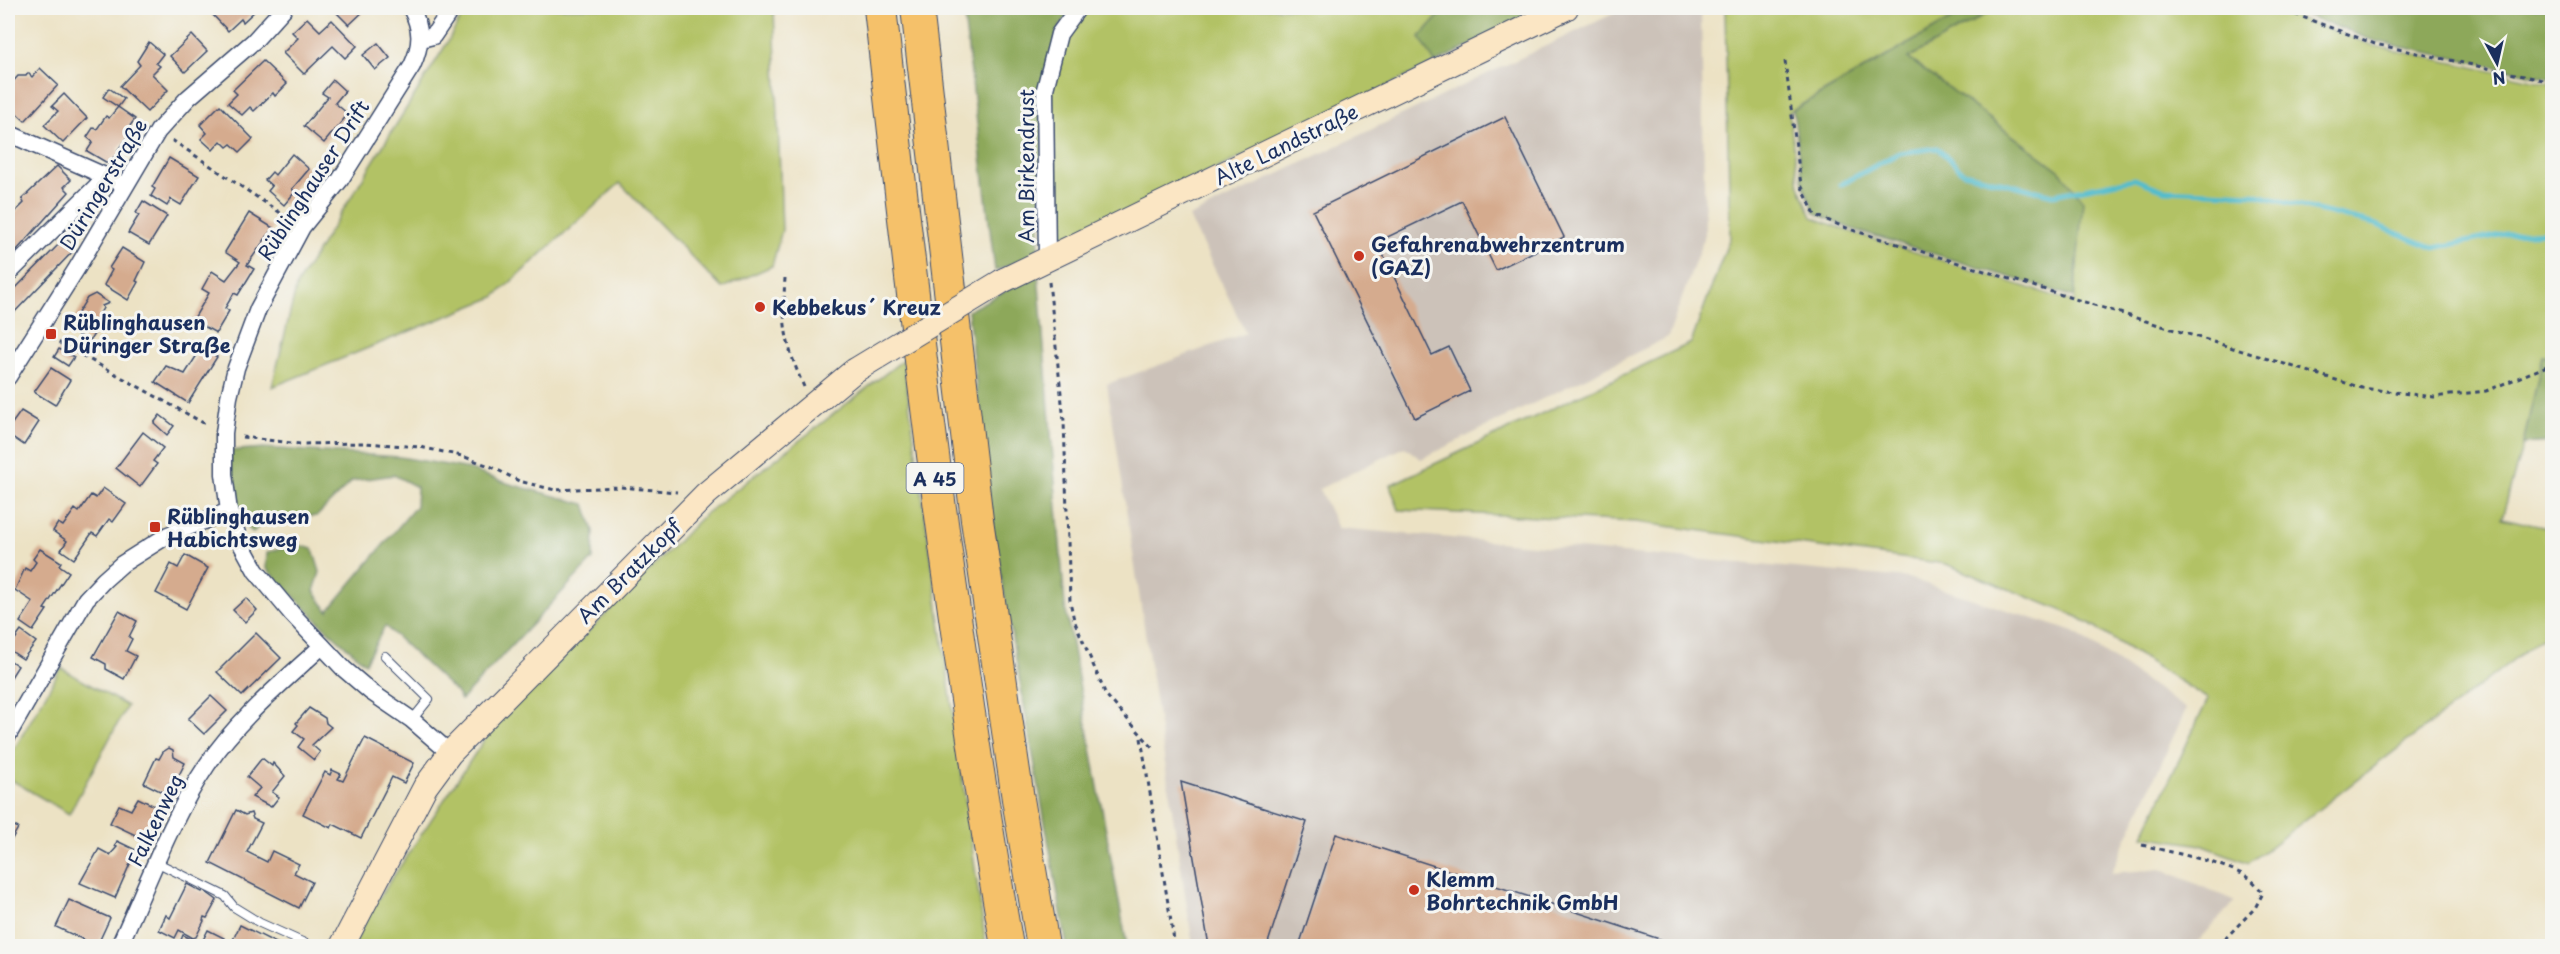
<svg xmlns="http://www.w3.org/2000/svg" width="2560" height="954" font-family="'Playpen Sans',sans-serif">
  <rect width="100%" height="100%" fill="#f6f6f2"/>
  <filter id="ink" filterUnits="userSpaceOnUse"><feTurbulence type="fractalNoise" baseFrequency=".0167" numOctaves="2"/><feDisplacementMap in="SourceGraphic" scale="12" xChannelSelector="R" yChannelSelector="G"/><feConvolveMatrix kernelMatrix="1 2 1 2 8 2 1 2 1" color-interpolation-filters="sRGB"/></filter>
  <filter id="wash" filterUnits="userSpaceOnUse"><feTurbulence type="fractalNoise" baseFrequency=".008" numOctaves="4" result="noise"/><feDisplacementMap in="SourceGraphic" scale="24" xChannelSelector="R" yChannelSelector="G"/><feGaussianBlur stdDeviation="1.35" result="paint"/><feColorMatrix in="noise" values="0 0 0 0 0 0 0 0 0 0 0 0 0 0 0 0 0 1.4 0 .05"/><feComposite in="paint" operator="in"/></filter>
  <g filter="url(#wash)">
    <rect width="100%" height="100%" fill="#ece2c4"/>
    <path fill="#ccc2b9" d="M1625,8H1701L1705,234L1668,337L1421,459L1405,447L1319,489L1338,528L1908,578L2074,632L2186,709L2111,873L2162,869L2235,901L2194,946H1193L1107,384L1246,333L1189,217Z"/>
    <g fill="#b2c265" stroke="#667862" stroke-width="1.5">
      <path d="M466,8H774L782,230L772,266L722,288L620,183L494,297L272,387L297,284L447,43Z"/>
      <path d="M1087,8H1446L1420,37L1435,63L1053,248L1049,88L1064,35Z"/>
      <path d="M1725,8H1971L1789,112L1799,185L1812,217L1848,231L2074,302L2082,201L2060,171L1908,58L1997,8H2271L2375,46L2552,84V354L2543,356L2523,444L2502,518L2552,529V630L2249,863L2201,845L2143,836L2208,699L2078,617L1946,564L1636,522L1399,510L1390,485L1691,343L1730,237Z"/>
      <path d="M903,360L986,946H353L369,913L490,731L705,514Z"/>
      <path d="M61,668L127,706L69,814L8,778V760Z"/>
    </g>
    <g fill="#8da85a" stroke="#546c5c" stroke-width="1.5">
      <path d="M963,8H1072L1057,31L1042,159L1038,253L995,271Z"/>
      <path d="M1446,8H1547L1435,63L1420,37Z"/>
      <path d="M1971,8H1997L1908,58L2060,171L2083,201L2074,297L1849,228L1815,213L1803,184L1793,110Z"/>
      <path d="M2286,8H2552V79L2374,41Z"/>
      <path d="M1038,273L1065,606L1127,946H1067L990,514L968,311Z"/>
      <path d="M2552,354V442L2523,444L2543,356Z"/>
      <path d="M263,448L400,457L465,468L510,484L585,504L594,531L593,559L461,700L456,692L385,626L365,663L324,627L266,568L267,552L298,545L313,549L320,572L314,591L328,611L416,506L417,487L394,475L352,481L317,516L265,518L253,533L236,514L228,451Z"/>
    </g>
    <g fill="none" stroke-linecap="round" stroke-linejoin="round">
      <path stroke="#51bccd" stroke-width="5" d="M1840,185L1899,153L1937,148L1964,173L2053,195L2134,179L2164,190L2253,194L2374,224L2434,248L2506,234L2552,232"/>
    </g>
    <g id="blocks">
      <g fill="#d5ab8e">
        <path d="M218,8H258L243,22L241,19L228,31L212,14Z"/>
        <path d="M332,8H367L349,25Z"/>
        <path d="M307,18L320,31L332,20L357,46L345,58L333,46L304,74L283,53L298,38L292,32Z"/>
        <path d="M192,35L207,51L185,72L170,56Z"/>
        <path d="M149,42L163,54L156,63L160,66L152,74L168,90L147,112L120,86L140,65L137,61Z"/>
        <path d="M378,43L390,58L375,70L363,55Z"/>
        <path d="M263,61L287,84L275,96L273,93L254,111L250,107L242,115L228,103L237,94L233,90Z"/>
        <path d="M40,68L58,85L25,121L10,107L8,110V83L10,85L18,76H26L28,73L32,77Z"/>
        <path d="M333,80L345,91L335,103L348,114L324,143L304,126L328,97L322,93Z"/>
        <path d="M109,88L124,99L118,107L135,119L127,130L130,133L118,150L121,153L117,158L114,157L109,164L87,151L93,142L87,137L93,128L97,129L106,116L109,118L118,107L103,97Z"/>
        <path d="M64,94L87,118L63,143L44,125L58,111L52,106Z"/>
        <path d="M220,105L253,139L240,152L231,144L227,147L221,141L213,150L201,139L207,133L200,125Z"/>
        <path d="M1505,117L1564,237L1496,270L1462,201L1377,242L1432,355L1449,347L1470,391L1415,418L1313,211Z"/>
        <path d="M292,154L309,169L292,189L295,192L284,205L268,191L272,186L265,180L272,172L275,175Z"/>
        <path d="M169,158L199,176L181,205L171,199L167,206L151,196L155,189L152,187Z"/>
        <path d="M57,166L71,180L64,187L69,192L8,260V219L24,203L22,199Z"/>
        <path d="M143,201L167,216L149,245L128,233L139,215L136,213Z"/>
        <path d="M249,213L273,228L247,265L254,269L238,295L234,293L225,308L229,311L216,333L193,320L209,293L202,289L212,271L226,280L240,262L225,252Z"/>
        <path d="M65,238L76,248L9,318L8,296Z"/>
        <path d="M122,248L145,262L136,281L138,282L128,300L104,285L112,270L109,268Z"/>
        <path d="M95,294L109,303L102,306L103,308L99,315L104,318L89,342L68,329L87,298Z"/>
        <path d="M202,347L217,357L188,403L155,382L166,366L185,374Z"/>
        <path d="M59,349L74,357L68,366L54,357Z"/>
        <path d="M51,368L70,380L55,405L34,392Z"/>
        <path d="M21,411L39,422L24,445L8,434V429Z"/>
        <path d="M160,415L174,426L167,435L154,423Z"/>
        <path d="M143,432L163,448L153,461L157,464L140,487L116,468Z"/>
        <path d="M103,488L126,504L113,522L109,519L97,536L92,533L74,559L61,550L67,541L53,531L58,523L63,526L75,509L79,512L91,495L96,498Z"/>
        <path d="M40,549L61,562L59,565L69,572L44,609L47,610L33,631L20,622L33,602L15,590L25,568L30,571L36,562L33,559Z"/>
        <path d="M185,555L208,568L186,609L156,593L171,564L178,568Z"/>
        <path d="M246,598L257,610L245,622L233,610Z"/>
        <path d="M119,611L137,621L129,637L132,639L126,651L136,656L124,679L106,669V664L93,657Z"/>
        <path d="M21,631L36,642L23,659L8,649Z"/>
        <path d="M256,633L281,658L242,696L217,672Z"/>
        <path d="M8,659L18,666L8,682Z"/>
        <path d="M211,696L227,711L204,734L188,719Z"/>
        <path d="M309,708L325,718L326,723L331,727L312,745L320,752L314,760L298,747L304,739L293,731L298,725L296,723Z"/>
        <path d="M365,738L414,763L404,783L392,777L361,838L333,824L331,828L303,814L325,772L330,775L332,770L341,774L338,779L343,781Z"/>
        <path d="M169,748L173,750L174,757L185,763L174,785L169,783L164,793L144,783L156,758L159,759L163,752Z"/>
        <path d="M262,758L272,766L273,763L285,776L272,792L279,797L271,807L252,797L260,788L247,777Z"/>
        <path d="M1181,782L1307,822L1267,946H1209Z"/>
        <path d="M138,798L161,809L146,840L110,823L119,805L131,810Z"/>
        <path d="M236,810L245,815L251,813L253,819L262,823L247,852L267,862L272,851L299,864L294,873L312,882L299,908L210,863Z"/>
        <path d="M8,822L18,828L8,846Z"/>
        <path d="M1336,834L1681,946H1299Z"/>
        <path d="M117,841L136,850L115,898L80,883L99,849L110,855L117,847L115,846Z"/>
        <path d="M187,884L202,892L203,890L217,900L207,918L204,917L203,920L204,921L196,937L193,938L179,930L175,938L159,930L166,915L170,918Z"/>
        <path d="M69,900L110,918L97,946L56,927Z"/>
        <path d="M240,925L282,946H230Z"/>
        <path d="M208,930L224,938L220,946H200Z"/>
        <path d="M183,935L199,943L197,946L181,940Z"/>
      </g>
    </g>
  </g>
  <g filter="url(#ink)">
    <use href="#blocks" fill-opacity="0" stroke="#3a4a6d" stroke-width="1.5"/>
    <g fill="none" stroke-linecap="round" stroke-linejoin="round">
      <g stroke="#3a4a6d" stroke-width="10">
        <g id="lane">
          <path d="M385,656L429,699L412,720"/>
          <path d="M158,863L225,896L234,907L260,923L311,946"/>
        </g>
      </g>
      <g stroke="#3a4a6d" stroke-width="19">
        <g id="street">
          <path d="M411,8C422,29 422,44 412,66L340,180L302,227L258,309L236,368L229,397L224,433V474L229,511L240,542L256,571L292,614L344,669L371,692L412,720L450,753"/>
          <path d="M421,39L433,36L452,8"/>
          <path d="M8,133L116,181"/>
          <path d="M1047,259L1045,89L1059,34L1078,8"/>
          <path d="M8,274L106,177"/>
          <path d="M8,377L77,268L158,131L188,98L254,41L284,8"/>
          <path d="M8,735L86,599L104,580L122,564L168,535L229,511"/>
          <path d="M119,946C147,886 170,820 207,765C238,719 282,683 322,646"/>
        </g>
      </g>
      <g stroke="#3a4a6d" stroke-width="26">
        <g id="secondary">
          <path d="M1004,280L1566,8"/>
          <path d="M342,946L425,787L450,753L706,494L854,371"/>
        </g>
      </g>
      <g stroke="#3a4a6d" stroke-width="34">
        <g id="highway">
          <path d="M880,8C915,322 952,635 1007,946"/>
          <path d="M917,8L977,520L1018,799L1043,946"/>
        </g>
      </g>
      <g stroke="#3a4a6d" stroke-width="3" stroke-dasharray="4.5 4.5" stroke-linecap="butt">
        <path d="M2278,8L2375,44L2552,82"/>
        <path d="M1785,61L1801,185L1815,215L1849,229L2362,388L2434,397L2486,391L2552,364"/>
        <path d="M172,140L288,218"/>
        <path d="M785,278C782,325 785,344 804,387"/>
        <path d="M1049,282L1064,421L1070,601L1074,620L1106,695L1154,749"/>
        <path d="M51,338L207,425"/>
        <path d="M242,437L300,444L365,443L420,447L462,456L492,467L519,481L555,490L620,487L677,492"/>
        <path d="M1141,738L1175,946"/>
        <path d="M2142,845C2174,853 2218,861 2246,876C2253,880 2258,887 2263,893L2255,908L2218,946"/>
      </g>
      <use href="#lane" stroke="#fff" stroke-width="8"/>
      <use href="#street" stroke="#fff" stroke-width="16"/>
      <use href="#secondary" stroke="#fbe6c4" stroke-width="24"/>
      <use href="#highway" stroke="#f5c16b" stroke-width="32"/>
      <g stroke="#3a4a6d" stroke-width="26" stroke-linecap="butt">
        <path id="secondary-bridge" d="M854,371L1004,280"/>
      </g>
      <use href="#secondary-bridge" stroke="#fbe6c4" stroke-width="24"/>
    </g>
  </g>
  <g fill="#c8321e" stroke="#f6f6f2" stroke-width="2">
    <circle cx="1359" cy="256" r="6"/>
    <circle cx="760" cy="307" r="6"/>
    <rect x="45" y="328" width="12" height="12" rx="3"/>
    <rect x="149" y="521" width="12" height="12" rx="3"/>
    <circle cx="1414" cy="890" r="6"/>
  </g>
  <g text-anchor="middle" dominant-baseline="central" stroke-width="6" stroke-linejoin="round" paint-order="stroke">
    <rect fill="#f6f6f2" stroke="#5d6b8a" stroke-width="1.5" x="906.5" y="463" width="57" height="30" rx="4.5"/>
    <g font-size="18" font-weight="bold" fill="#1b2f5e">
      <text x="935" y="478">A 45</text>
    </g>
    <g font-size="20" fill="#1b2f5e" stroke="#f6f6f2">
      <text transform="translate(1286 144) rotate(-26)">Alte Landstraße</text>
      <text transform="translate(1026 166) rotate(-90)">Am Birkendrust</text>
      <text transform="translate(313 180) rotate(-57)">Rüblinghauser Drift</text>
      <text transform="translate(103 184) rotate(-59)">Düringerstraße</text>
      <text transform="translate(629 571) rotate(-45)">Am Bratzkopf</text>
      <text transform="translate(155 820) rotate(-64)">Falkenweg</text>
    </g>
    <g font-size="20" font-weight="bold" fill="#1b2f5e" stroke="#f6f6f2" text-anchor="start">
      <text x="1371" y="244">Gefahrenabwehrzentrum<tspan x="1371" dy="23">(GAZ)</tspan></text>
      <text x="772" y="307">Kebbekus´ Kreuz</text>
      <text x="63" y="322">Rüblinghausen<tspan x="63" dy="23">Düringer Straße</tspan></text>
      <text x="167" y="516">Rüblinghausen<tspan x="167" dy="23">Habichtsweg</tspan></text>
      <text x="1426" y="879">Klemm<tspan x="1426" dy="23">Bohrtechnik GmbH</tspan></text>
    </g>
  </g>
  <rect width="2560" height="954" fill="none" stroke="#f6f6f2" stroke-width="30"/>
  <g transform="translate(2497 63) rotate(172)" stroke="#f6f6f2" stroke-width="4.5" paint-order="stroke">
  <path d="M0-4.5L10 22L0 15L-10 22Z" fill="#1b2f5e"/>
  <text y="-9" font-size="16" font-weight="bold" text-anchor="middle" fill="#1b2f5e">N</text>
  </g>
</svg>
